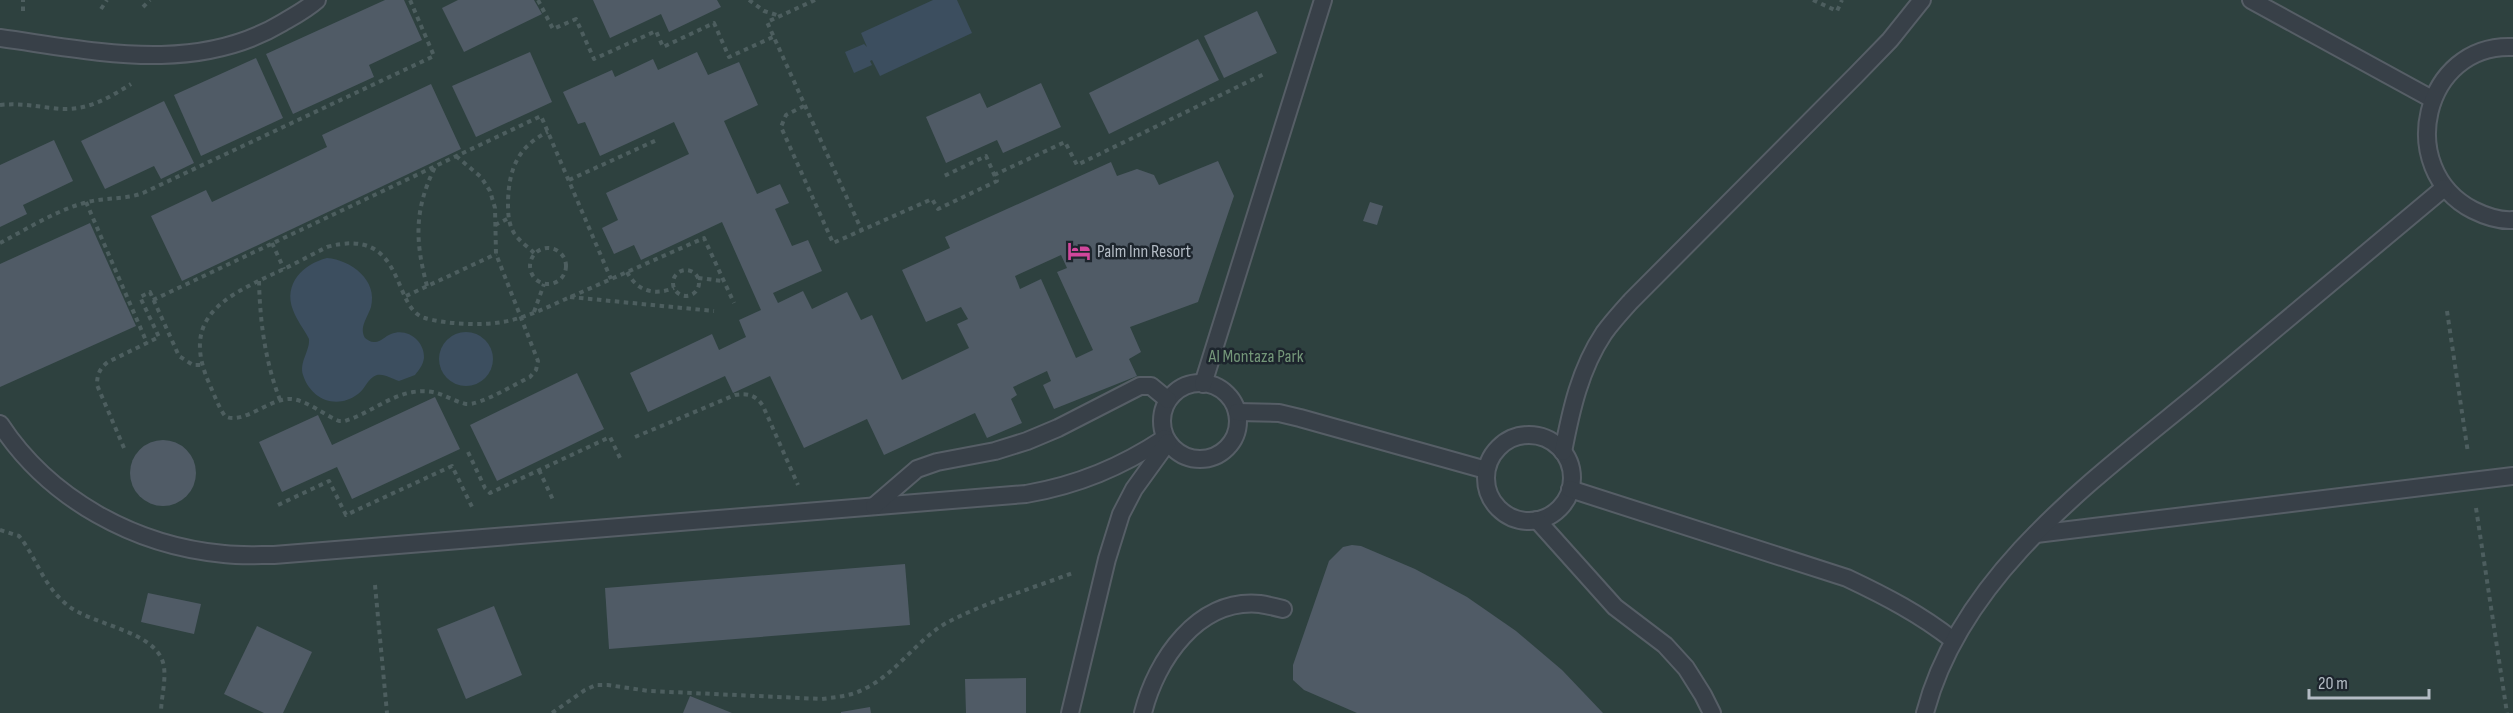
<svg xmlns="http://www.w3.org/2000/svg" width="2513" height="713" font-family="'Sofia Sans Condensed',sans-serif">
  <rect width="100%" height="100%" fill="#252f37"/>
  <rect fill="#2e413f" x="0" y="0" width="2513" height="713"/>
  <g fill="#3c4e5f">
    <path d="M933,0H957L972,33L880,76L872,60L870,61L872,65L854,73L845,52L864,44L867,47L861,33Z"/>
    <path d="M327,258C351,260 378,280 371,307C367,319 359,327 365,338C368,340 370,342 374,342C380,343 385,336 391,334C407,327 425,341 424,358C423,365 419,370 415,375L399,381C391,379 381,371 373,377C367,381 364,390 358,394C337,410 311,400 303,375C299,362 310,351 309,339C304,329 297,321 293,310C283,284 303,264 327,258Z"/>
    <circle cx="466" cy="359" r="27"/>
  </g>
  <g fill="#505b66" fill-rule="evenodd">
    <path d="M385,0H404L422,40L369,65L374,77L293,114L266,54Z"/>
    <path d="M458,0H534L542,14L464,52L442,8Z"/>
    <path d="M593,0H717L721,7L669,32L661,14L610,38Z"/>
    <path d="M1257,11L1277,53L1224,78L1204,36Z"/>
    <path d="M1198,39L1219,80L1109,134L1089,93Z"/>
    <path d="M530,52L552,102L476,137L452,86Z"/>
    <path d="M697,52L708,75L739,62L758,105L724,121L757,194L780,184L789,203L775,209L792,246L808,240L822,271L773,293L778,303L803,291L812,309L847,292L861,320L872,315L902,380L969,348L957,324L968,319L961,307L926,322L902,270L950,248L945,237L1111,162L1117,176L1137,169L1154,175L1159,185L1218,161L1234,196L1198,302L1130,327L1141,352L1129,359L1137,376L1054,409L1043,385L1051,381L1047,371L1013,387L1017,395L1011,399L1022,423L987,438L975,413L884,455L867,419L804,448L770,376L733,393L725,376L648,412L630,373L712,334L719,350L746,337L739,320L761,310L722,222L641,260L634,245L614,254L602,228L618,220L606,193L689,154L674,122L600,156L585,122L578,124L563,92L612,70L615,77L653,59L658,70ZM1061,255L1067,268L1057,272L1093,350L1076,358L1041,279L1020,289L1015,276Z"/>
    <path d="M256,58L283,118L201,156L174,95Z"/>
    <path d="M1041,83L1061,127L1003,153L997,140L946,163L926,117L980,93L987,108Z"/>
    <path d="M431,84L461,149L182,281L151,216L206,190L212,202L327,147L322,135Z"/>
    <path d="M164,101L194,163L161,179L154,166L105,189L81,141Z"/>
    <path d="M54,140L73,181L23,205L27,214L0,227V165Z"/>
    <path d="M1370,202L1383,206L1377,225L1363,221Z"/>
    <path d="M90,223L136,326L0,387V264Z"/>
    <path d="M577,373L604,429L497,481L470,425Z"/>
    <path d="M435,397L460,449L352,499L337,467L282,492L259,442L318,415L332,445Z"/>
    <circle cx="163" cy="473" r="33"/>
    <path d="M1352,545L1361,546L1415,569L1467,597L1516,631L1562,670L1603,713H1357L1304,690L1293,680V665L1329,561L1343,547Z"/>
    <path d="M905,564L910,625L609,649L605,588Z"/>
    <path d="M148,593L201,604L194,634L141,622Z"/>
    <path d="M494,606L522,675L466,699L437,629Z"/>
    <path d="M257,626L312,652L283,713H264L224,694Z"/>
    <path d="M1026,678V713H966L965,679Z"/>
    <path d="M690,696L732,713H683Z"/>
    <path d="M870,707L871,713H841V712Z"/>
  </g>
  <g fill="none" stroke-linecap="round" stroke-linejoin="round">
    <g stroke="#565e66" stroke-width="20">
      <g id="lane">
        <path d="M2251,0L2432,99"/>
        <path d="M0,38C95,51 195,75 282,23C294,16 307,9 317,0"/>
        <path d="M2513,47C2423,43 2394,169 2473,210C2485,216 2499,221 2513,220"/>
        <circle cx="1200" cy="421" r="38"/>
        <path d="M1203,384L1323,0"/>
        <path d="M1237,412L1279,413L1300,418L1486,470"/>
        <path d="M0,424C49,499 135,546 224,554C240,556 258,555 274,555L1026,494C1078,485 1121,467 1165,438"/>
        <circle cx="1529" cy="478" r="43"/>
        <path d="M1563,452C1571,410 1580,369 1604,333C1612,322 1622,311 1631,301L1855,76L1890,40L1922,0"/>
        <path d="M1570,489L1847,578C1885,596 1920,614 1953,640"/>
        <path d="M874,506L917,469L937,462L995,451L1027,441L1058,428L1140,386H1151L1168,400"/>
        <path d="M1537,520L1615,607L1665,645L1686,668L1703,695L1712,713"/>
        <path d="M2036,534L2513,476"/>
        <path d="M1070,713L1107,559L1121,514L1134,489L1168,442"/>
        <path d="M1143,713C1156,660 1198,598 1260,604C1267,605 1275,607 1283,609"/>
        <path d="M1925,713C1962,570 2103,473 2211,383C2288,318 2366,253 2444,188"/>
      </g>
    </g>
    <g stroke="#4d5e5f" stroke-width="4" stroke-dasharray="4.5 4.5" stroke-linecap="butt">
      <path d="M538,0L553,29L576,19L594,59L656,31L663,47L714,23L729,57L773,37"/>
      <path d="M749,0L764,11L780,16"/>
      <path d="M815,0L767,22L862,231"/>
      <path d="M1813,0L1837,11L1842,0"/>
      <path d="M143,7L150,0"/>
      <path d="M101,9L107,0"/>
      <path d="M23,11V0"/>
      <path d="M0,105C18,103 34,106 52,108C82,113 106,100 131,84"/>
      <path d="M804,106L786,115L781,127L833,243L932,199L938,209L997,181L986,156L942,177"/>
      <path d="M456,156L481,177L490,191L495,208L496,254L538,361L536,370L530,377C517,383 479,406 466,404C446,399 438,388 413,392C389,396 368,414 345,421H339C324,415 308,401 292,399C271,397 242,426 225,416C218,406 214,394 209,383C181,319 222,298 273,274C291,266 309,256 327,247C407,225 391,309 425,318C445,324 482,326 502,322C528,318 551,305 575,295C618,276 661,257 704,238L734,303"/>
      <path d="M994,175L1065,142L1077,165L1266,73"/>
      <path d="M569,180L659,139"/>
      <path d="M86,202L147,343"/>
      <path d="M495,225L509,218"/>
      <path d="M0,243C27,229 55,211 84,203C104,197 124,200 143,193L434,56L410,0"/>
      <path d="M272,243L284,269"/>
      <circle cx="548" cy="266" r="18"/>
      <path d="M534,253C528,247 519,241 514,233C508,223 508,212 508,201C509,169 518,146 548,132"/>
      <circle cx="686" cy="283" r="13"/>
      <path d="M627,272C637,291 654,296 674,288"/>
      <path d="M698,278L723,281"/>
      <path d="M259,281C260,322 265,361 280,400"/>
      <path d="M427,286C415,241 414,210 435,167"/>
      <path d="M406,296L496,254"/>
      <path d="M570,297L714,311"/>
      <path d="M153,300L541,116L611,279"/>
      <path d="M2447,311L2468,453"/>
      <path d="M534,312L544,284"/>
      <path d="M635,437L735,395C748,393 756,395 763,406L798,485"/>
      <path d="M124,448L97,385C97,374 100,368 108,362L159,337L140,297L150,292L179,356L193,365H201"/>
      <path d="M468,452L485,488L490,493L610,437L620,458"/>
      <path d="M539,470L554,502"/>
      <path d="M278,505L329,481L346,515L452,466L473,509"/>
      <path d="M2476,508L2507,713"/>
      <path d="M0,530L19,536C37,558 42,584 66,604C91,626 159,630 164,667C166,682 161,698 161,713"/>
      <path d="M375,585L387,713"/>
      <path d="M552,713L585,690L596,685H608L649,691L822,699C837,697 852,696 866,688C898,672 917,639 948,622C987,602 1032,588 1073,573"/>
    </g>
    <use href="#lane" stroke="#384048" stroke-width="16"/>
  </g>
  <defs>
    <g id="hotel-bare" transform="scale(1.8)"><path d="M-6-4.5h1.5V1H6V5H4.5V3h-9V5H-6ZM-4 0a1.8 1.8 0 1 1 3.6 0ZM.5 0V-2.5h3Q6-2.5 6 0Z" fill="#d1479c" stroke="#1d252d" stroke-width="2.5" paint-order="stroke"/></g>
  </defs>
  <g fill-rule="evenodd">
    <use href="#hotel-bare" x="1079" y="251"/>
  </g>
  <g text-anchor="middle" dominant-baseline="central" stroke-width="5" stroke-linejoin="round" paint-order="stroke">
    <g font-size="18" fill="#b3bbc4" stroke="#1d252d" text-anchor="start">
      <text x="1097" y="251">Palm Inn Resort</text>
    </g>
    <g font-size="18" fill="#749779" stroke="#1d252d">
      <text x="1256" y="356">Al Montaza Park</text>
    </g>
  </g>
  <path d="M2309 689v9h120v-9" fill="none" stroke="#b3bbc4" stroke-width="3"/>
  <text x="2318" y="689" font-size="18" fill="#b3bbc4" stroke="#1d252d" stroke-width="4.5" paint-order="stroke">20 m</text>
</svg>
